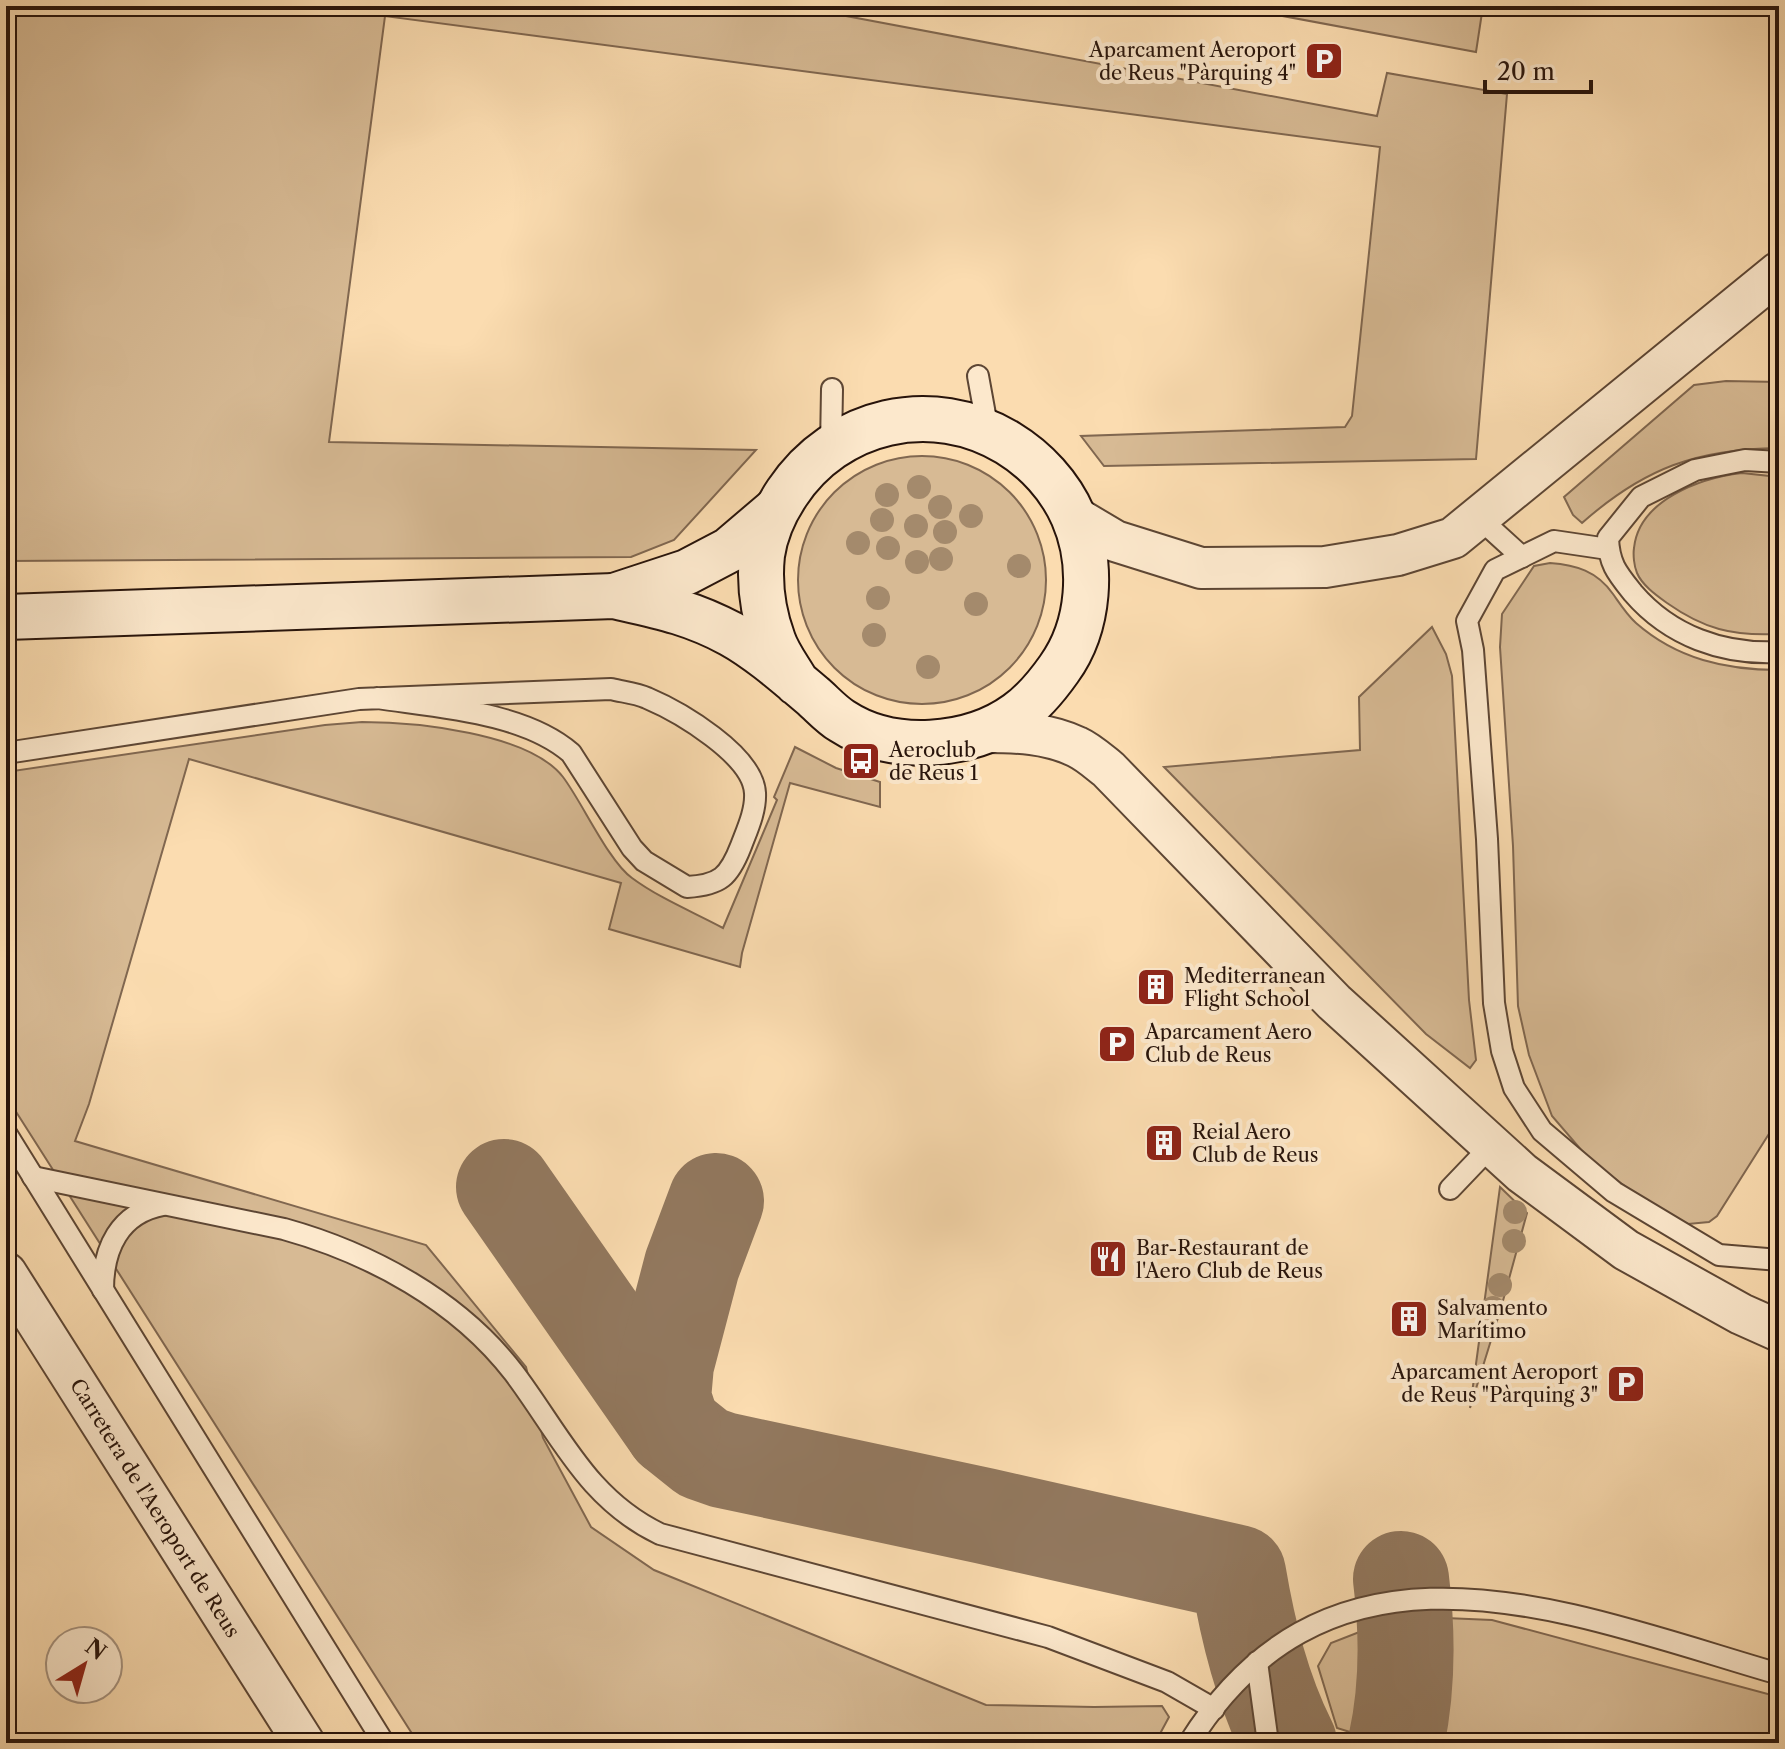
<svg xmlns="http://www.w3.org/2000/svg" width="1785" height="1749" font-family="'Libre Caslon Text',serif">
  <rect width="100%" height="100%" fill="#fbdcb0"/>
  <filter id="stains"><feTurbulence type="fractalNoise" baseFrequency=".0025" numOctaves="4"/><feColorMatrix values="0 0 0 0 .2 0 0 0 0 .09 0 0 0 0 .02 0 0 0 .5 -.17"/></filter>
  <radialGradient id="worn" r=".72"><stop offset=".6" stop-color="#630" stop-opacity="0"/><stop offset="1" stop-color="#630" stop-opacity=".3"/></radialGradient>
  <g fill="#d7ba94" stroke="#806750" stroke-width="2">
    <path d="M6,6H793L1377,116L1387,73L1507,94L1476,459L1104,466L1081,436L1345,427L1352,416L1380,147L385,16L329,442L756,450L674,540L631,557L6,561Z"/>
    <path d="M1229,6H1483L1476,52Z"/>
    <path d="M1726,381L1779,382V448C1697,449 1644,468 1582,523L1573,515L1564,497L1694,385Z"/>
    <circle cx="922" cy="580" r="124"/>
    <path d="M1742,473L1779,477L1777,634C1732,636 1704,629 1667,603C1656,595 1642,585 1637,573C1634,566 1633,555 1634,548C1639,500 1700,478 1742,473Z"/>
    <path d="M1550,563C1576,565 1597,571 1613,594C1620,604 1627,615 1636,623C1677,659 1726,670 1779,670V1118L1717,1216L1709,1222L1688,1224L1651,1206L1589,1159L1552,1116L1529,1055L1518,1006L1513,846L1500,647L1502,614L1534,566Z"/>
    <path d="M1432,627L1446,654L1452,676L1469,1000L1476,1060L1470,1068L1426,1034L1164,767L1360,750L1359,697Z"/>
    <path d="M362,722C415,722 529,733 563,777C582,802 609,862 632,878C659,898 693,912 723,928L777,800L774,797L795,747L836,768L880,782V807L790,783L742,953L740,967L609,929L621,883L189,759L89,1104L75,1141L426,1245L526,1367L543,1438L591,1527L654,1570L986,1705L1094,1707L1162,1706L1169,1717L1155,1743H418L6,1096V772L325,725Z"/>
    <path d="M1500,1187L1527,1213L1501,1308L1470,1408Z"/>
    <path d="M1422,1617L1492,1620L1779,1697V1743H1434L1423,1675Z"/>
    <path d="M1380,1624L1385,1661L1382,1689L1350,1732L1337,1728L1318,1666L1331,1643Z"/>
  </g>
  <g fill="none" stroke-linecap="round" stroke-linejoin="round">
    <g stroke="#92785e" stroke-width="96">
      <path d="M504,1187L673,1429L703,1453L723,1460L985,1516L1238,1573C1248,1632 1262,1689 1289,1743"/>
      <path d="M673,1429L663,1398L666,1364L692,1265L716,1201"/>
      <path d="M1396,1743C1408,1688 1408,1635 1401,1579"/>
    </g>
    <g stroke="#5d4634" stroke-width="24">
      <g id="lane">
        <path d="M978,376L988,431"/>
        <path d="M831,446L832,389"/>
        <path d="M1779,462L1745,460L1695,470L1641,497L1608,538C1609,564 1617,573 1633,593C1670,636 1723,655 1779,652"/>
        <path d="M1478,517L1522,557"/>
        <path d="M1608,549L1554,541L1495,570L1467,621L1473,650L1487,839L1494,1003L1502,1051L1514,1088L1542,1131L1614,1192L1719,1255L1779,1260"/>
        <path d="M6,753L359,699L611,689C623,692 636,693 647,698C680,712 753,755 755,793C756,811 747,830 741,846C729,877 720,885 687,887L644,861L632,848L571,753C524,712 437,707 377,698"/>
        <path d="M6,1133L384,1743"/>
        <path d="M33,1177L284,1229C370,1253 458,1300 514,1373C560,1434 587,1499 660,1534L1048,1637L1167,1682L1214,1709"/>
        <path d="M1450,1189L1492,1145"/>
        <path d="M103,1290C103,1249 119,1213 163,1205"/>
        <path d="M1257,1662L1268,1743"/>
        <path d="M1189,1743C1334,1511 1572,1614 1779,1674"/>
      </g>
    </g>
    <g stroke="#5d4634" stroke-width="44">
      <g id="street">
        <path d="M1073,516L1115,541L1201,568L1325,567L1398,555L1453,538L1779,272"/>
        <path d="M985,732C1016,732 1048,733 1077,747C1088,752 1099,762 1108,769L1334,1002L1522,1173L1626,1250L1741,1314L1779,1331"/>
        <path d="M6,1273L304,1743"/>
      </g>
    </g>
    <g stroke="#28140b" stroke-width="48">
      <g id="secondary">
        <path d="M617,595L687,572L729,550L776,510"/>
        <path d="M6,617L614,596C658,606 690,612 731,634C760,650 789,676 814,697C823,705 832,715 842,721C892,754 970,748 1017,714C1034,702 1047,686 1059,669C1090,626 1094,564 1073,516C1060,486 1036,460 1008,443C932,397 836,419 787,493C775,511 765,534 762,555C759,584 763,613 773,640C778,655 789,669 797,683"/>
      </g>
    </g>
    <use href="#lane" stroke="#fce8cc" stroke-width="20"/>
    <use href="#street" stroke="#fce8cc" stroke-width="40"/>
    <use href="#secondary" stroke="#fce8cc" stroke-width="44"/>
  </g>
  <g fill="#a48a6c">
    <circle cx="919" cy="487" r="12"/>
    <circle cx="887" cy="495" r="12"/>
    <circle cx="940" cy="507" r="12"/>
    <circle cx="971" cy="516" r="12"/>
    <circle cx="882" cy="520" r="12"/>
    <circle cx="916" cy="526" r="12"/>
    <circle cx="945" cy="532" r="12"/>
    <circle cx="858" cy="543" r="12"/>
    <circle cx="888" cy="548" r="12"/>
    <circle cx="941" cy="559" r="12"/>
    <circle cx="917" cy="562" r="12"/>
    <circle cx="1019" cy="566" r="12"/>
    <circle cx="878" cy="598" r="12"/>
    <circle cx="976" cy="604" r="12"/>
    <circle cx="874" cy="635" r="12"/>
    <circle cx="928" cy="667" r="12"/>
    <circle cx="1515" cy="1212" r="12"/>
    <circle cx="1514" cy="1241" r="12"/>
    <circle cx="1500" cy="1285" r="12"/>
    <circle cx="1493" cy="1308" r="12"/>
  </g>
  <defs>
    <g id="parking-square" transform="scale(2)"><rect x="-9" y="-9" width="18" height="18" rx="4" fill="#8f2418" stroke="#fce8cc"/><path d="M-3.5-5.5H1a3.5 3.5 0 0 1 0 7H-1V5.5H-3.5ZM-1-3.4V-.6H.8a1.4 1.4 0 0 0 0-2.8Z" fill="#fff"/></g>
    <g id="bus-square" transform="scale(2)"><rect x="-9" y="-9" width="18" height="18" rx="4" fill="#8f2418" stroke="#fce8cc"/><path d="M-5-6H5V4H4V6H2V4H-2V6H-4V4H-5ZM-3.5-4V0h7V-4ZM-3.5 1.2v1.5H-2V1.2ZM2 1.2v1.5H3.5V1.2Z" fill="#fff"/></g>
    <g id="building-square" transform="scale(2)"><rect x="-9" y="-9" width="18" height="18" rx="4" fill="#8f2418" stroke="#fce8cc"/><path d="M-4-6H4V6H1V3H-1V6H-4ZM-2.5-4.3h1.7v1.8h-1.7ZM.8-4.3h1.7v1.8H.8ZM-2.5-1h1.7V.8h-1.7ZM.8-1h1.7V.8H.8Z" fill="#fff"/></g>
    <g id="restaurant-square" transform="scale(2)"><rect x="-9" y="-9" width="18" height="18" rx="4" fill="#8f2418" stroke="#fce8cc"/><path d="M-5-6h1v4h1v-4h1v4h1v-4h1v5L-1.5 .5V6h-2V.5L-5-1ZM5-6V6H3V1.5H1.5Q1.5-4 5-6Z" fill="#fff"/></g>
  </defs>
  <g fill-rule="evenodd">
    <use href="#parking-square" x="1324" y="61"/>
    <use href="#bus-square" x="861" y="761"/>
    <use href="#building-square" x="1156" y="987"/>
    <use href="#parking-square" x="1117" y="1044"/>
    <use href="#building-square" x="1164" y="1143"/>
    <use href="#restaurant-square" x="1108" y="1259"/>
    <use href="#building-square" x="1409" y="1319"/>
    <use href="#parking-square" x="1626" y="1384"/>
  </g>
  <g text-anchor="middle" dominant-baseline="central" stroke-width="8" stroke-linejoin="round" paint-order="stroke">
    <g font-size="20" fill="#28140b" stroke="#fce8cc" text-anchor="start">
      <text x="1296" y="50" text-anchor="end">Aparcament Aeroport<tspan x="1296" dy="23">de Reus "Pàrquing 4"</tspan></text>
      <text x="889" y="750">Aeroclub<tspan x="889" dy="23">de Reus 1</tspan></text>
      <text x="1184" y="976">Mediterranean<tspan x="1184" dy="23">Flight School</tspan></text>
      <text x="1145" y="1032">Aparcament Aero<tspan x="1145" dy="23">Club de Reus</tspan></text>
      <text x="1192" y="1132">Reial Aero<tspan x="1192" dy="23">Club de Reus</tspan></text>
      <text x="1136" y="1248">Bar-Restaurant de<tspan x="1136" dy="23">l'Aero Club de Reus</tspan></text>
      <text x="1437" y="1308">Salvamento<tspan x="1437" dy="23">Marítimo</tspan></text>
      <text x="1598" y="1372" text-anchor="end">Aparcament Aeroport<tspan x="1598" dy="23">de Reus "Pàrquing 3"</tspan></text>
    </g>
    <g font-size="20" fill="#28140b" stroke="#fce8cc">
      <text transform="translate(155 1508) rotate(58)">Carretera de l'Aeroport de Reus</text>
    </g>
  </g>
  <rect width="1785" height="1749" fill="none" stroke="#fbdcb0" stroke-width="32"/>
  <rect x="8" y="8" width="1769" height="1733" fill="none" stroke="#28140b" stroke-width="4"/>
  <rect x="16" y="16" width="1753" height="1717" fill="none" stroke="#28140b" stroke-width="2"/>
  <g transform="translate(84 1665) rotate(37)"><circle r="38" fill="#fce8cc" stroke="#a7937f" stroke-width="2"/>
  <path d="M0-6L14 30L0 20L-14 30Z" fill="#8f2418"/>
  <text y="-12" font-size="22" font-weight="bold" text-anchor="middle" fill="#28140b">N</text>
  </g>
  <path d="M1485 80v12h106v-12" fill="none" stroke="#28140b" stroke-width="4"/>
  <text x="1497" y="80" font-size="24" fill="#28140b" stroke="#fce8cc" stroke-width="6" paint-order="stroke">20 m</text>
  <rect width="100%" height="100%" filter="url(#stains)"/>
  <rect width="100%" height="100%" fill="url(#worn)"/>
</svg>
